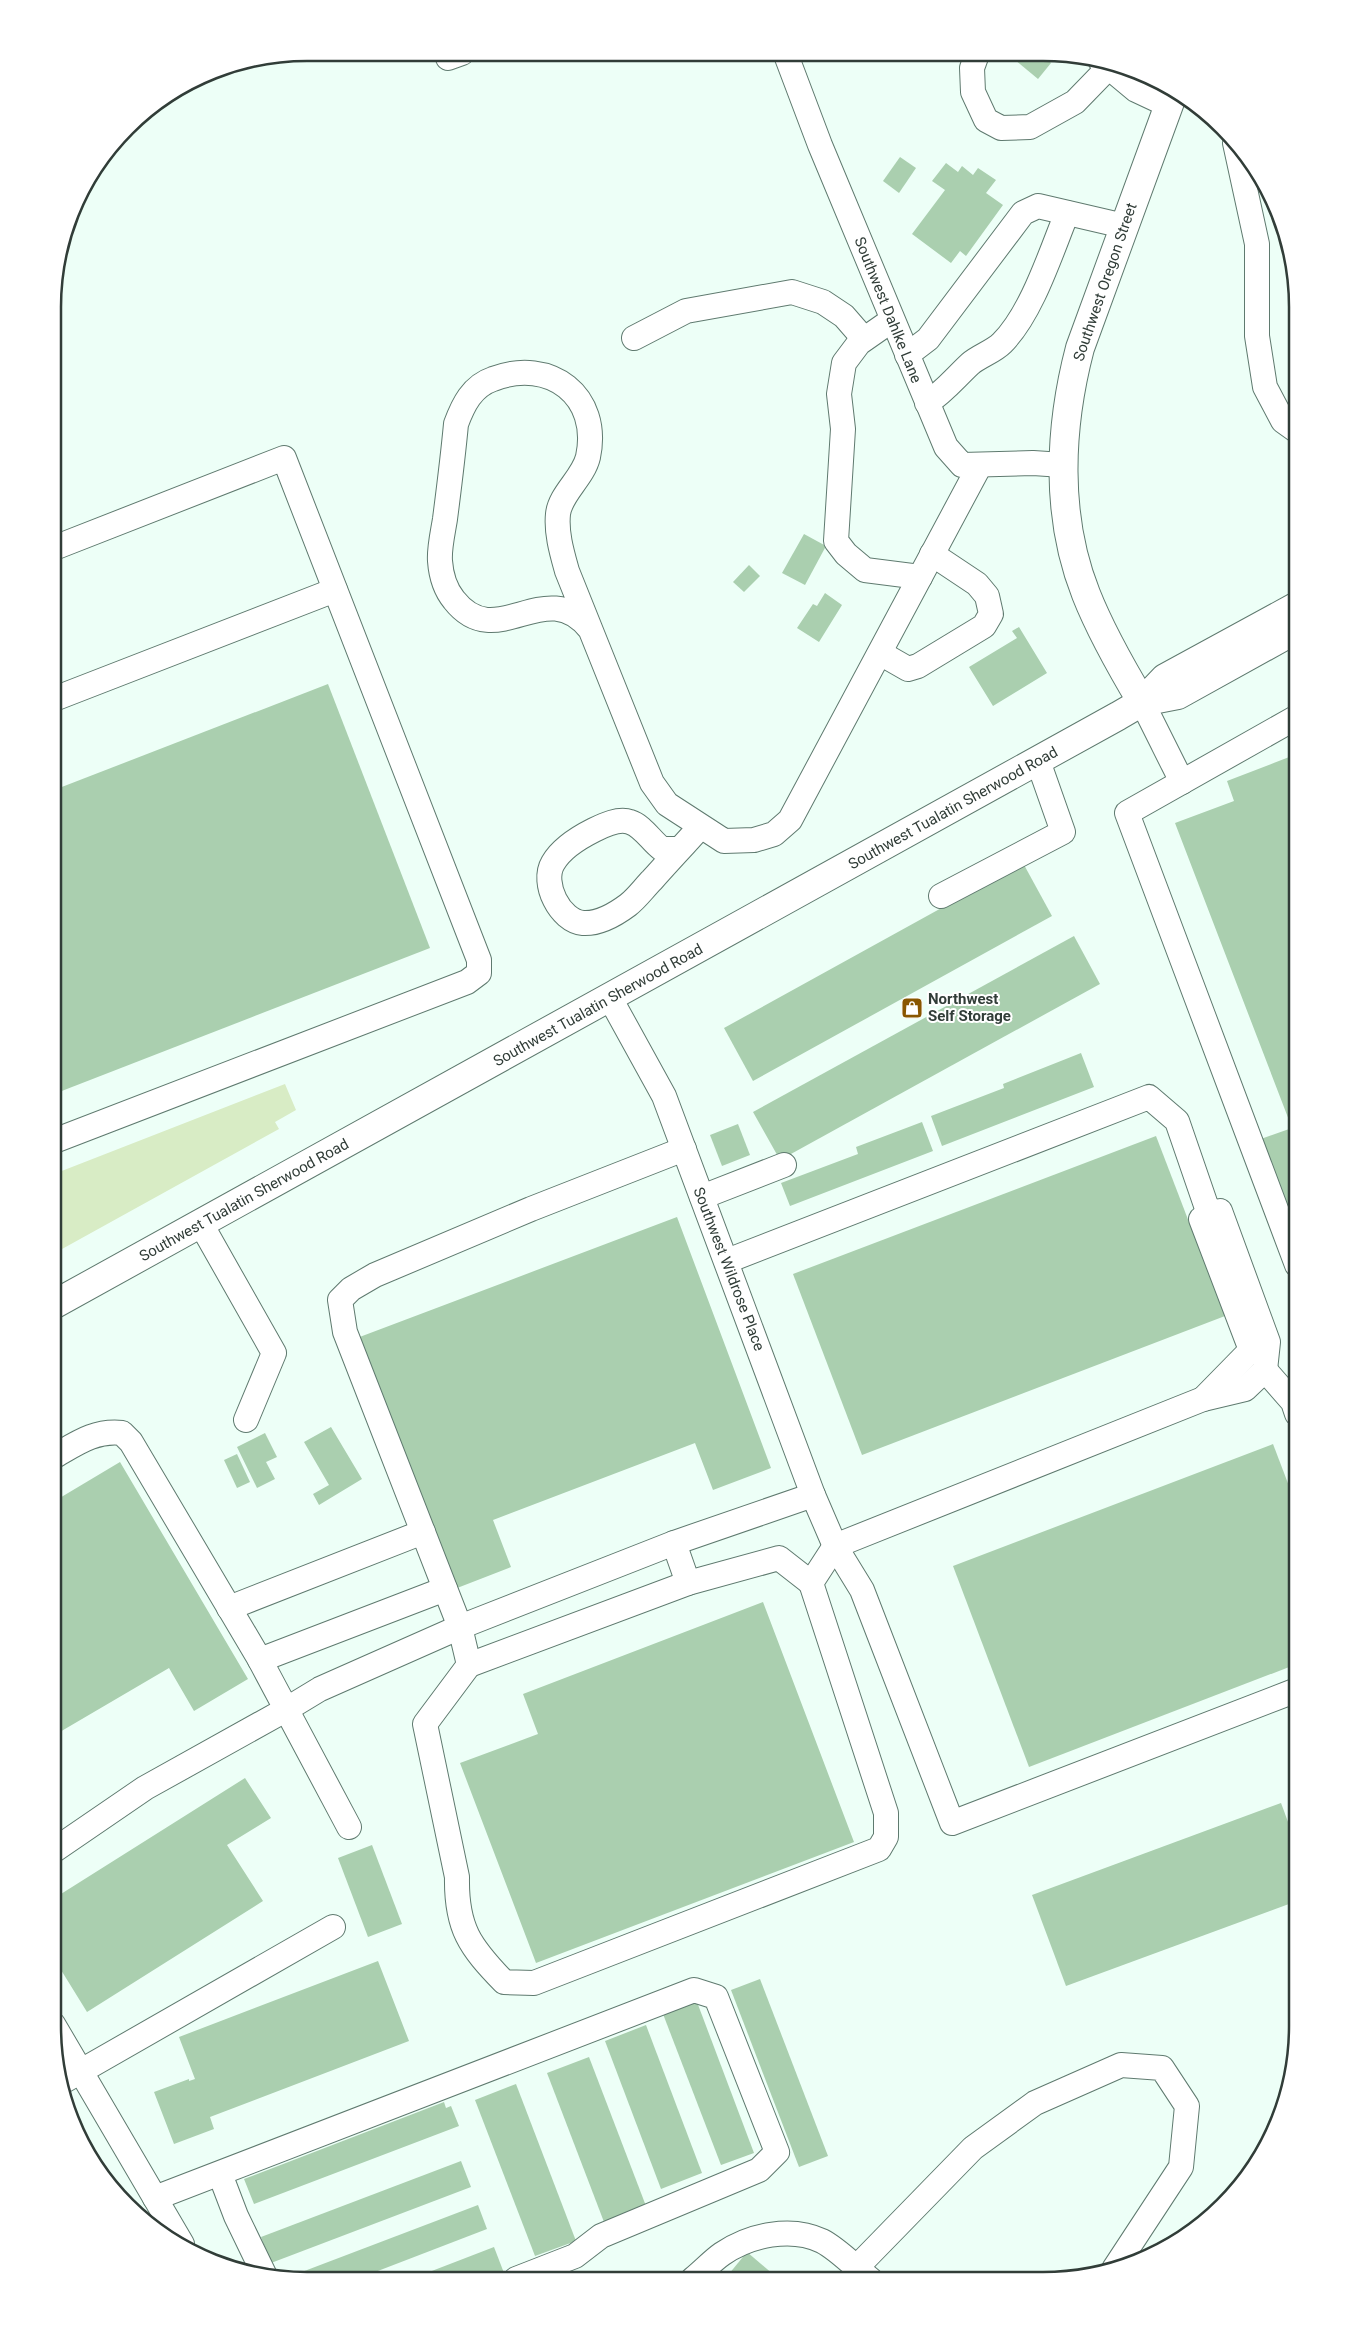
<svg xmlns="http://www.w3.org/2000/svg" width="1350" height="2333" font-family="Roboto,sans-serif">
  <rect width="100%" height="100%" fill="#edfff7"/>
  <path fill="#d8ecc5" d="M285,1084L296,1110L275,1122L279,1129L53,1254L54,1174Z"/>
  <g fill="#aacfaf">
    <path d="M1016,57H1045L1051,63L1038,79L1014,59Z"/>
    <path d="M900,157L916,168L899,193L883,181Z"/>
    <path d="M946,163L958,172L962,166L973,175L978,168L996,180L986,193L1003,205L966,256L960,251L951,263L912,234L945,190L932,181Z"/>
    <path d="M804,534L826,546L805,585L782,573Z"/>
    <path d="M749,565L760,576L744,592L733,582Z"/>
    <path d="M825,593L842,605L819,642L797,628L813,604L817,606Z"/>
    <path d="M1019,627L1047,673L993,706L969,667L1017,638L1012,631Z"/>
    <path d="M328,684L430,948L54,1094V790Z"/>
    <path d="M1297,754V1241L1258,1140L1292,1128L1175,823L1234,801L1227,781Z"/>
    <path d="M1023,863L1052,916L753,1081L724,1028Z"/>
    <path d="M1074,936L1100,984L780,1160L753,1112Z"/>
    <path d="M1081,1053L1094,1087L942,1146L931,1116L1004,1088L1003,1084Z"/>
    <path d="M922,1122L933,1151L790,1206L781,1183L858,1154L856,1147Z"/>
    <path d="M738,1124L750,1155L722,1166L710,1135Z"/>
    <path d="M1156,1136L1225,1316L862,1455L793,1274Z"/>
    <path d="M677,1217L771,1468L713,1490L695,1443L493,1520L511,1567L452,1590L357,1338Z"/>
    <path d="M331,1427L362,1479L319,1505L313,1494L329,1485L304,1442Z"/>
    <path d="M265,1433L277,1457L266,1462L275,1479L257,1488L237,1447Z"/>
    <path d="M1273,1444L1297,1507V1664L1029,1767L953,1566Z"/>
    <path d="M237,1454L250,1482L237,1488L224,1460Z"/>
    <path d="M120,1462L248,1679L194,1711L169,1668L53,1736V1502Z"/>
    <path d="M763,1602L854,1842L536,1963L460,1763L538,1734L523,1694Z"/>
    <path d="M245,1778L271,1818L227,1845L263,1901L87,2012L53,1957V1899Z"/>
    <path d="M1281,1803L1297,1846V1901L1066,1986L1032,1895Z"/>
    <path d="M372,1845L402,1924L368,1937L338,1858Z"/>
    <path d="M378,1961L409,2041L210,2117L214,2129L174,2144L154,2092L189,2079V2081L195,2079L179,2037Z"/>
    <path d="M760,1979L828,2156L799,2167L731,1990Z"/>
    <path d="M697,2002L754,2153L721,2165L663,2014Z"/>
    <path d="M646,2025L702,2173L661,2189L605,2041Z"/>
    <path d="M589,2057L646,2206L604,2222L547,2073Z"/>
    <path d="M516,2084L576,2241L535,2256L475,2100Z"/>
    <path d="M444,2102L446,2108L451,2106L459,2126L254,2204L244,2179Z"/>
    <path d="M461,2161L471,2187L271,2263L261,2237Z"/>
    <path d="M478,2205L487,2229L357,2279L286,2278Z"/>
    <path d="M494,2247L504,2273L488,2279H411Z"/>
    <path d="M747,2252L780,2280H724Z"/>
  </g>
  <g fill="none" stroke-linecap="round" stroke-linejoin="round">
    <g stroke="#5f7a6f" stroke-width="26">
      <g id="minor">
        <path d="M786,55L820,145L946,447L962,465L1033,463L1063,465"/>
        <path d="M976,57L972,68L973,92L986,120L1001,128L1030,127L1075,102L1108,68"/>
        <path d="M448,58L462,53"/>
        <path d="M1100,60L1136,90L1168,105"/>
        <path d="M1235,143L1257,244V336L1265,387L1283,421L1297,431"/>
        <path d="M892,320L859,343L844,363L839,394L843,429L836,541L846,554L865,570L920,577"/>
        <path d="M634,338L686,311L792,292L823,302L844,316L864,339"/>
        <path d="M907,355L928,339L1023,213L1038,206L1124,226"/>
        <path d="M927,403C944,392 955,378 970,364C979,356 993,352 1002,343C1032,313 1051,252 1067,213"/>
        <path d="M590,629C545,573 497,655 454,600C445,589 441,575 440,561C439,548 443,532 445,519C449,488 453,456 456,424C463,405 472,386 493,379C550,357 601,396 588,457C583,478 560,494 558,514C556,533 562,553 567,571L652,783L667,804L724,841L754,840L774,834L790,820L980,465"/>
        <path d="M880,653L908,669L918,666L984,626L991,614L987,596L977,584L932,554"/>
        <path d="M54,699L335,590"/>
        <path d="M1142,702L1182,782"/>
        <path d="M680,849H662C651,841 643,826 630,822C619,818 604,825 594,830C580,837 561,849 553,863C541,883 560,921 583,923C599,924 616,914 628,905C637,898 644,888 652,880C668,862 684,845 700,827"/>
        <path d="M941,896L1063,832L1038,761"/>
        <path d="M610,998L664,1096L813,1495L835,1546L862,1590L952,1823L1297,1690"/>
        <path d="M54,1141L467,982L479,973V960L284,458L54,548"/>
        <path d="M684,1149L531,1209L375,1275L351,1289L340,1300L345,1332L460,1627L469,1665L425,1724L457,1877C456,1928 470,1947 504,1982L534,1983L879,1849L886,1837V1813L811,1583L835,1546L1203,1399L1245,1389L1265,1370L1268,1342L1220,1211L1209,1214L1177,1121L1149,1097L727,1261"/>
        <path d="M702,1197L784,1165"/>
        <path d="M201,1224L274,1353L246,1420"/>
        <path d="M1297,1265L1127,813L1297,717"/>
        <path d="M1265,1370L1293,1402L1297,1414"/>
        <path d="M1203,1399L1251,1350L1201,1219L1209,1214"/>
        <path d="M53,1457C76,1444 94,1430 122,1433L131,1442L260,1660L349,1827"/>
        <path d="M674,1543L688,1583"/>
        <path d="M229,1608L423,1532"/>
        <path d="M260,1660L445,1589"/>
        <path d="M469,1665L688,1583L779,1558L811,1583"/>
        <path d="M53,1851L145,1788L287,1709L320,1689L460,1627L674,1543L813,1495"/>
        <path d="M53,2024L182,2244"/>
        <path d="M62,2082L333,1927"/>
        <path d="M220,2174L236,2216L265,2276"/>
        <path d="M155,2198L694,1990L716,1997L777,2152L759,2170L601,2236L575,2256L516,2279"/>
        <path d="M856,2268L973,2148L1035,2103L1121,2065L1162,2068L1187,2106L1181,2167L1114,2269"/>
        <path d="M693,2279C703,2271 712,2261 722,2254C750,2235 791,2226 822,2241C838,2249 857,2269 871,2280"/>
      </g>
    </g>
    <g stroke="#5f7a6f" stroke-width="30">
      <path id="major" d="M1142,702C1121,667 1101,632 1086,594C1055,516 1059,428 1080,348L1174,91"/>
    </g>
    <g stroke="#5f7a6f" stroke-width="30">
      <g id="highway">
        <path d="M1142,702L1178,695L1297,629"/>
        <path d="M53,1305L1118,716L1142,702L1165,678L1297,606"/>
      </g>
    </g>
    <use href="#minor" stroke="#fff" stroke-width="24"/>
    <use href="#major" stroke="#fff" stroke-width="28"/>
    <use href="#highway" stroke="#fff" stroke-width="28"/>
  </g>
  <defs>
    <g id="shop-square" transform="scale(1.125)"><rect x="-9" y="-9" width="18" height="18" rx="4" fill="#895600" stroke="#fff"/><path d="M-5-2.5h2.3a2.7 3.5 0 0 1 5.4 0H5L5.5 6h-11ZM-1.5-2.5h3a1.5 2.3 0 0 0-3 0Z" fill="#fff"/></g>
  </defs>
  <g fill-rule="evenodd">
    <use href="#shop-square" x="912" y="1008"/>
  </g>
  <g text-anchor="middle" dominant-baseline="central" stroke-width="4" stroke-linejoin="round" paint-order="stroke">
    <g font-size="15" fill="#313d38" stroke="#fff">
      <text transform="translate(1105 282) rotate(-71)">Southwest Oregon Street</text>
      <text transform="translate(888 310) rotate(68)">Southwest Dahlke Lane</text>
      <text transform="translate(953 808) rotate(-29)">Southwest Tualatin Sherwood Road</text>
      <text transform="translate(598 1005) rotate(-29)">Southwest Tualatin Sherwood Road</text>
      <text transform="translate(244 1200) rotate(-29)">Southwest Tualatin Sherwood Road</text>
      <text transform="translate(729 1269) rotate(69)">Southwest Wildrose Place</text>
    </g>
    <g font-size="15" font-weight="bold" fill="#313d38" stroke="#fff" text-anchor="start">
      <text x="928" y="999">Northwest<tspan x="928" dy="17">Self Storage</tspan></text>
    </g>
  </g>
  <path d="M0 0H1350V2333H0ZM307 61H1043A246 246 0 0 1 1289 307V2026A246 246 0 0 1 1043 2272H307A246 246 0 0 1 61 2026V307A246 246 0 0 1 307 61Z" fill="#fff" fill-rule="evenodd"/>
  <path fill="none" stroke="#313d38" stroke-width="2.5" d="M307 61H1043A246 246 0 0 1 1289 307V2026A246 246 0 0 1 1043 2272H307A246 246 0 0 1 61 2026V307A246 246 0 0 1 307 61Z"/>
</svg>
